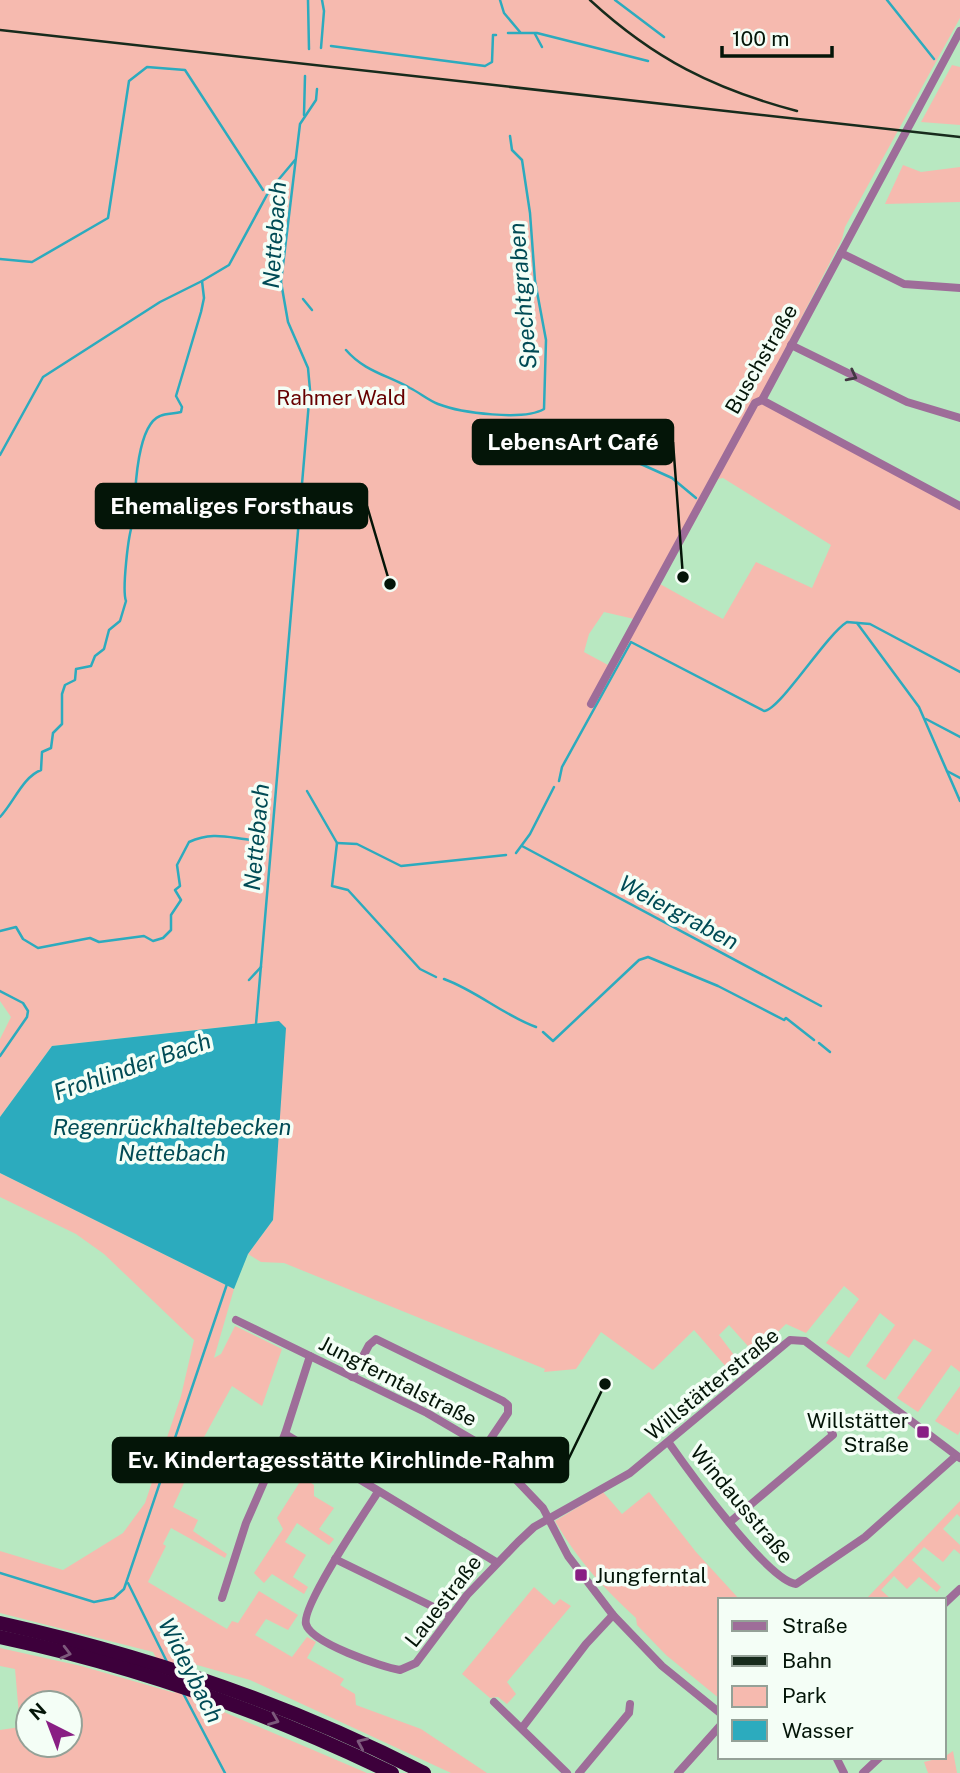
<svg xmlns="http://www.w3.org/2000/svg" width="960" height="1773" font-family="'Public Sans',sans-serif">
  <rect width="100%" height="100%" fill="#b8e8c1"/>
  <g fill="#f6baaf" fill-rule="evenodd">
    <path d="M0,0H960V18L845,227L842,239L758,402L960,509V1372L951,1365L918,1412L897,1398L932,1350L914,1339L885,1380L866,1366L895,1325L880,1313L849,1358L826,1343L859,1299L844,1286L806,1333L786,1324L755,1354L729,1325L719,1335L743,1367L734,1376L694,1330L653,1370L601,1332L576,1369L544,1372L545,1369L284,1263L261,1262L248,1254L273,1220L279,1021L52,1046L0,1117V1039L11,1017L0,1001ZM723,478L831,545L812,588L756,562L723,619L660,584L718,479ZM604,612L634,619L608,665L584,652L589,634Z"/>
    <path d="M952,65L960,67V125L921,122Z"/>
    <path d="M903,165L921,172L960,167V202L885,204Z"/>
    <path d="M0,1173L234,1289L214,1358L221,1354L235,1326L282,1349L262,1406L232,1386L203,1439L231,1455L237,1445L260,1459L246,1480L197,1453L179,1480L184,1483L173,1507L198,1520L193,1531L227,1554L225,1558L171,1528L163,1544L166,1546L148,1582L227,1629L232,1621L238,1623L259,1591L298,1615L288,1630L266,1619L255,1635L292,1657L307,1637L316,1642L307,1658L344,1679L340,1685L355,1694L356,1705L421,1729L487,1773H451L250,1680L176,1659L198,1701L367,1773H0V1730L20,1727L15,1669L0,1666V1648L81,1666L175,1693L153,1652L0,1613V1551L63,1570L123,1533L145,1503L181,1396L194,1340L104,1254L76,1234L0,1197ZM28,1703H70V1745H28Z"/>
    <path d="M960,1386V1431L958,1435L935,1421Z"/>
    <path d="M303,1477L314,1485V1496L334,1508L319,1529L334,1539L329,1545L297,1523L285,1542L306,1555L293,1577L308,1587L304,1594L272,1574L264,1583L254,1573L283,1529L277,1518Z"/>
    <path d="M603,1492L622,1514L649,1492L696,1552L740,1600H720V1699L666,1655L637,1625L636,1618C604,1589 577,1559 555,1521Z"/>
    <path d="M960,1501V1517L957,1514L943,1529L960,1545V1554L954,1549L943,1562L924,1547L912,1560L941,1587L937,1592L919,1577L907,1589L894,1576L881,1590L892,1600H869L867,1598Z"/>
    <path d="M534,1587L554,1605L560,1599L571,1606L507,1682L516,1694L507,1704L498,1697L490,1698L462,1674Z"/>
    <path d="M953,1751L957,1773H928L924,1762L944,1757Z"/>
  </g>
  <path fill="#2cabbe" d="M279,1021L286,1028L273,1220L248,1254L234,1289L0,1173V1117L52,1046Z"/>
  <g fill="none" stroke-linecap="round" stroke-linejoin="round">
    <g stroke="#2cabbe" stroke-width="2.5">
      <path d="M308,0L309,49"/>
      <path d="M500,0L504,13L520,32"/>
      <path d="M615,0L664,37"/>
      <path d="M887,0L934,59"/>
      <path d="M508,33H537L648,61"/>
      <path d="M535,34L542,47"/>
      <path d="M331,46L485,66L492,62L493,35H496"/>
      <path d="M321,48L324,11L322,0"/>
      <path d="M304,115L305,76"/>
      <path d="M0,259L32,262L108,218L129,81L147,67L185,70L263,190"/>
      <path d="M303,299L312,310"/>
      <path d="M346,350C364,371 387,375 410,388C420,393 428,400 438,404C461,413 524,421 544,409L546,340L535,281L530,213L522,160L512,150L510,136"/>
      <path d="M545,421L672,478L696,498"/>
      <path d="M0,455L43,377L160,302L202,281"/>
      <path d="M134,513C135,490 137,425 160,416C166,413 174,414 181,412L182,407L176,396L201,312L204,298L202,281L229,265L269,191L295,160"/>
      <path d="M857,623L919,707L960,801"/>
      <path d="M926,719L960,737"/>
      <path d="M947,771L960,778"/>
      <path d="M559,781L562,767L631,642L764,711C780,710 825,636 847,622L870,624L960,672"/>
      <path d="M307,791L337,843L332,886L348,890L420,969L436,977"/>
      <path d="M0,817C14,802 23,777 41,770L42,752L51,748L53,733L62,724V694L65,685L75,680L76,669L91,666L95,656L104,649L109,630L120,621L126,601C122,591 128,534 133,523"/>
      <path d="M337,843L357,844L401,866L506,855"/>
      <path d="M522,846L821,1006"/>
      <path d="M516,853L530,834L554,787"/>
      <path d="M0,931L16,927L23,939L38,948L90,938L99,942L144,936L153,941L163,938L171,930V915L181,900L175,890L180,886L177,865L189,842C213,831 229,838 253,840"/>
      <path d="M444,979C477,991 503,1015 536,1027"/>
      <path d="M249,980L261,967"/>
      <path d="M0,991L23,1003L28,1011L27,1017L0,1056"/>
      <path d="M256,1024L310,390L308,368L288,322L281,282L300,124L316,100L317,89"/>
      <path d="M543,1032L553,1041L639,960L648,957L718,986L784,1020L786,1018L814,1040"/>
      <path d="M819,1043L830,1052"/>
      <path d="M0,1573L94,1602L114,1598L124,1589L227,1284"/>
      <path d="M128,1583L167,1662"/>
      <path d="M183,1693L225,1773"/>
    </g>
    <g stroke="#9e6d99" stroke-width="8">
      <path d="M841,253L904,284L960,288"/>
      <path d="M791,345L907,402L960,418"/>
      <path d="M762,400L960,506"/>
      <path d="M591,704L755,403L762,400L960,31"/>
      <path d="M236,1320L427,1413L485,1447L543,1508L568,1556L613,1615L662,1666L720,1713"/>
      <path d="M352,1377L369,1345L376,1339L503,1401L508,1405V1413L485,1447"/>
      <path d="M285,1434L461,1541"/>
      <path d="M669,1443C688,1470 767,1580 796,1584L865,1537L956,1456"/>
      <path d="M378,1492C365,1512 301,1607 306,1624C311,1643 382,1667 400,1670L416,1663L467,1595L518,1542L534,1527L630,1473L790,1340L805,1341L960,1458"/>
      <path d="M730,1522L833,1435L826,1420"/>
      <path d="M463,1542L496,1562"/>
      <path d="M335,1559L450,1615"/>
      <path d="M222,1598L246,1523L285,1434L310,1356"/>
      <path d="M944,1604L960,1589"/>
      <path d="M494,1702L567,1773"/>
      <path d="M522,1728L586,1644L613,1615"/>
      <path d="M836,1757L844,1773"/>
      <path d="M579,1773L629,1713L630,1704"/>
      <path d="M678,1773L720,1726"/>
      <path d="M863,1773L880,1757"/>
    </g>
    <g stroke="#3d003b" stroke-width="14">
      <path d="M0,1623C148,1656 289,1704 424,1773"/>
      <path d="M0,1637C136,1666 267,1712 392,1773"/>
    </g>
    <g stroke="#172b1c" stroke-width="2.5">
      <path d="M590,0C654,59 714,89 797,111"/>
      <path d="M0,30L960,137"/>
    </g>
  </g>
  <defs><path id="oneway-chevron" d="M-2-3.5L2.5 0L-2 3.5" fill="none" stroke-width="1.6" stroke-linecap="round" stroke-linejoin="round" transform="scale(1.75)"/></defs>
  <use stroke="#423842" href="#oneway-chevron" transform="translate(852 376) rotate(27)"/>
  <g stroke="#7d597c">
    <use href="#oneway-chevron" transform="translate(66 1653) rotate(14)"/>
    <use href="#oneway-chevron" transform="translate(274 1720) rotate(22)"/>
    <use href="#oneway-chevron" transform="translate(362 1743) rotate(-156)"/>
  </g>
  <g fill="#891f84" stroke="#f4fef6" stroke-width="2.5">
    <rect x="916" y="1425" width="14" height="14" rx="3.5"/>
    <rect x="574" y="1568" width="14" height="14" rx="3.5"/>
  </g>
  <g text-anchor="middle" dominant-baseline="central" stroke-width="7" stroke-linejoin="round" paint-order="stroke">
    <g font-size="21" fill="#041508" stroke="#f4fef6">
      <text transform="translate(761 359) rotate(-60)">Buschstraße</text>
      <text transform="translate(398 1381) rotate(27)">Jungferntalstraße</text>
      <text transform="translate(712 1384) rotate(-39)">Willstätterstraße</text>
      <text transform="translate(742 1504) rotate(50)">Windausstraße</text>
      <text transform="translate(443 1601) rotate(-52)">Lauestraße</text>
    </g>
    <g font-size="21" fill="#600" stroke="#f4fef6">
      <text x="341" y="397">Rahmer Wald</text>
    </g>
    <g font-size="21" fill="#041508" stroke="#f4fef6" text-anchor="end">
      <text x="909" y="1420">Willstätter<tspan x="909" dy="24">Straße</tspan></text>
      <text x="595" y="1575" text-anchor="start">Jungferntal</text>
    </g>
    <g font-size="23" font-style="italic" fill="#004b55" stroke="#f4fef6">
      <text transform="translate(274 235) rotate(-86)">Nettebach</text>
      <text transform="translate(522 296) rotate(-95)">Spechtgraben</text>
      <text transform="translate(256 837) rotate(-85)">Nettebach</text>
      <text transform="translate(679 912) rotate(28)">Weiergraben</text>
      <text transform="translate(132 1066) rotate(-19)">Frohlinder Bach</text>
      <text x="172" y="1126">Regenrückhaltebecken<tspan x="172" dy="26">Nettebach</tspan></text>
      <text transform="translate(191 1670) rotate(63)">Wideybach</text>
    </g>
  </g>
  <path fill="none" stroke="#041508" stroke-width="2.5" d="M683 577L673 442M390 584L367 506M605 1384L568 1460"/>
  <g fill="#041508" stroke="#f4fef6" stroke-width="2.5">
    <circle cx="683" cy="577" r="7"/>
    <circle cx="390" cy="584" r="7"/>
    <circle cx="605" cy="1384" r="7"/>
  </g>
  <g fill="#041508" stroke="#041508" stroke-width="2.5">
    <rect x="473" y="420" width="200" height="44" rx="7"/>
    <rect x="96" y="484" width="271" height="44" rx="7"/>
    <rect x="113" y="1438" width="455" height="44" rx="7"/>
  </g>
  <g font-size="23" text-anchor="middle" font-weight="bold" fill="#fff">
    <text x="573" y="450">LebensArt Café</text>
    <text x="232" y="514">Ehemaliges Forsthaus</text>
    <text x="341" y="1468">Ev. Kindertagesstätte Kirchlinde-Rahm</text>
  </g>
  <rect x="718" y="1598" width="228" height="161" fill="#f4fef6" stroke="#94a197" stroke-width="2"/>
  <rect x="732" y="1621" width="35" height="10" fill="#9e6d99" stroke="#94a197" stroke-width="2"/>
  <text x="782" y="1633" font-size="21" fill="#041508">Straße</text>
  <rect x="732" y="1656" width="35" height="10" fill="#172b1c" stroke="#94a197" stroke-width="2"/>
  <text x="782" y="1668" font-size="21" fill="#041508">Bahn</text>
  <rect x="732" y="1686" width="35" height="21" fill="#f6baaf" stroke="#94a197" stroke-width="2"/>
  <text x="782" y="1703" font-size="21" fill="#041508">Park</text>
  <rect x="732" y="1720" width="35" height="21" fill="#2cabbe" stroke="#94a197" stroke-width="2"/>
  <text x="782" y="1738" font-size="21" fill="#041508">Wasser</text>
  <g transform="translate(49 1724) rotate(318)"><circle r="33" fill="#f4fef6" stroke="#94a197" stroke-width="2"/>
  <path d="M0-5L12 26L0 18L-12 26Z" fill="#891f84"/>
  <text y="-10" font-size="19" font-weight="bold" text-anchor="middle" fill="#041508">N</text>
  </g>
  <path d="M722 46v10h110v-10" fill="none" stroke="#041508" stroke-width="3.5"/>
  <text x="732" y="46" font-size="21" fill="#041508" stroke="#f4fef6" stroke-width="5" paint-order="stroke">100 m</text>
</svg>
